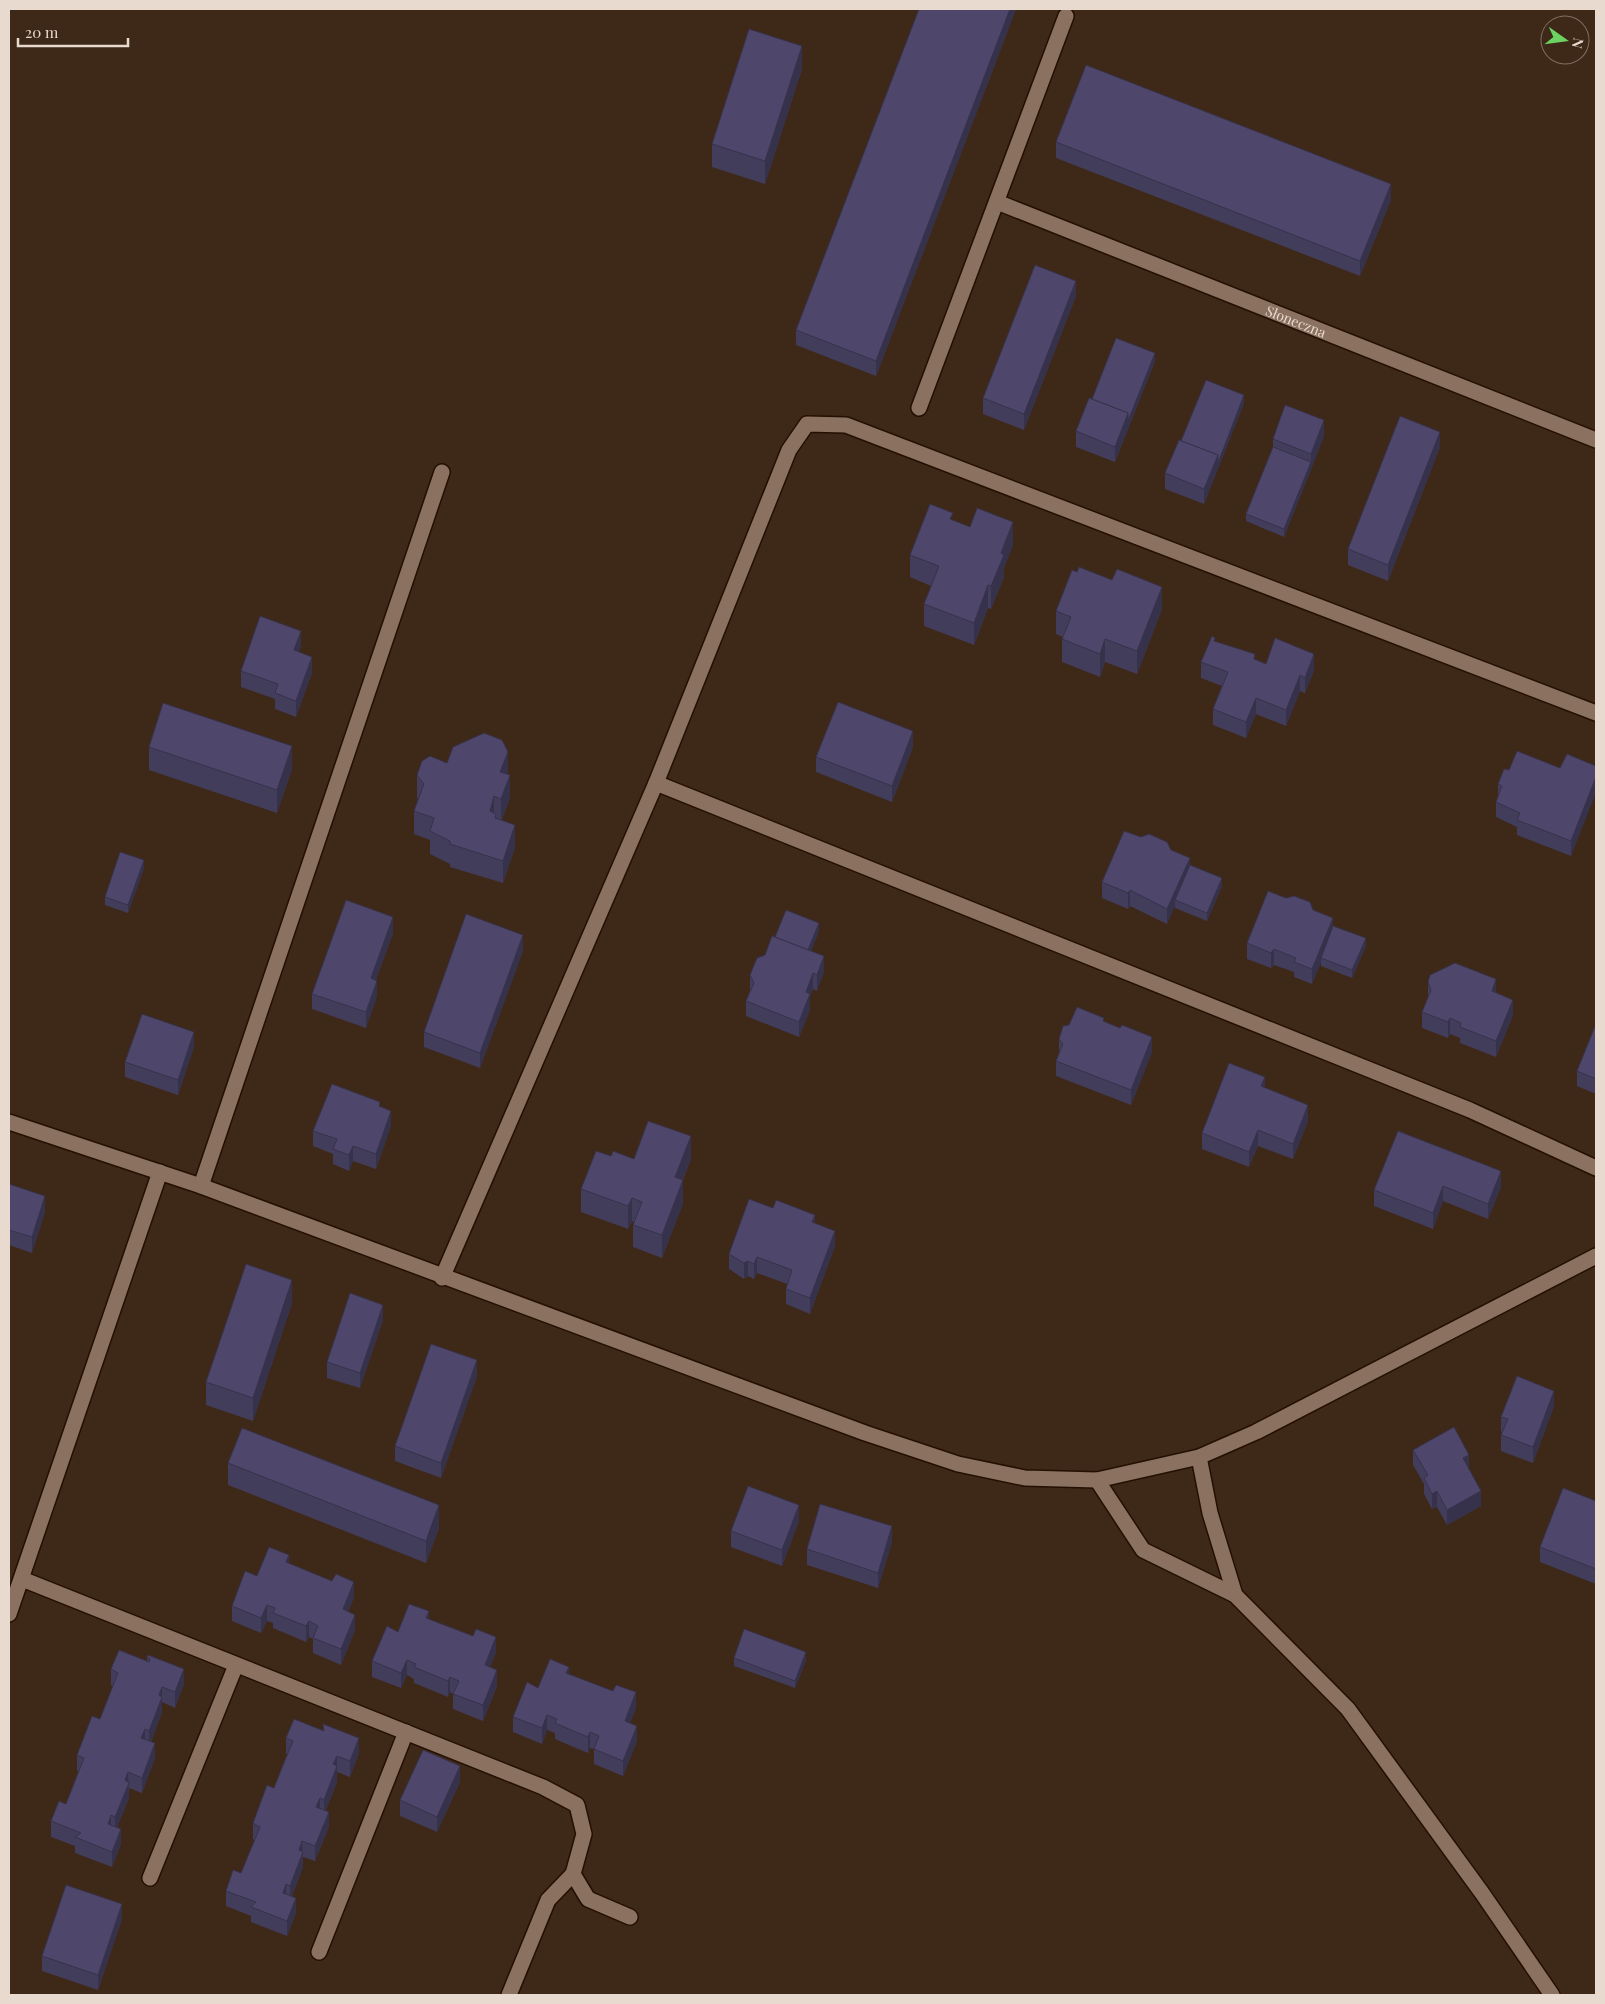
<svg xmlns="http://www.w3.org/2000/svg" width="1605" height="2004" font-family="'Playfair Display',serif">
  <rect width="100%" height="100%" fill="#3e2817"/>
  <g fill="none" stroke-linecap="round" stroke-linejoin="round">
    <g stroke="#241002" stroke-width="18">
      <g id="minor">
        <path id="s1" d="M997,202L1596,440"/>
        <path d="M919,408L1066,16"/>
        <path d="M656,783L789,450L807,424L846,425L1596,713"/>
        <path d="M9,1122L201,1186L865,1433L958,1464L1025,1478L1097,1480L1199,1457L1256,1432L1596,1256"/>
        <path d="M201,1186L442,472"/>
        <path d="M442,1278L656,783L1470,1110L1596,1168"/>
        <path d="M1199,1457L1210,1513L1235,1595"/>
        <path d="M1097,1480L1143,1550L1235,1595L1348,1709L1482,1893L1552,1995"/>
        <path d="M22,1579L543,1787L577,1805L584,1834L573,1874L588,1899L630,1917"/>
        <path d="M9,1614L160,1172"/>
        <path d="M150,1878L236,1665"/>
        <path d="M319,1952L406,1732"/>
        <path d="M509,1995L548,1900L573,1874"/>
      </g>
    </g>
    <use href="#minor" stroke="#8b715f" stroke-width="15"/>
  </g>
  <g fill="#433d5c">
    <path d="M919,9H1016L876,376L796,345V330Z"/>
    <path d="M802,69L765,184L712,167V144Z"/>
    <path d="M1056,142L1391,200L1360,276L1056,158Z"/>
    <path d="M1076,296L1024,430L983,414V398Z"/>
    <path d="M1155,361L1115,462L1076,447V431L1092,399Z"/>
    <path d="M1244,403L1204,504L1165,489V473L1181,441Z"/>
    <path d="M1324,436L1284,537L1246,521V514L1273,447V439Z"/>
    <path d="M1440,447L1388,581L1348,565V549Z"/>
    <path d="M953,520L1013,545L1004,568V577L991,609L988,608L974,645L924,626V604L931,586L910,577V555Z"/>
    <path d="M1162,609L1137,674L1105,662L1100,677L1062,662V639L1063,637L1056,634V611Z"/>
    <path d="M1215,641L1266,664L1314,670L1305,693L1300,691L1286,726L1256,714L1246,738L1213,725V709L1222,686L1201,678V662Z"/>
    <path d="M301,646L299,652L312,673L296,717L275,709V699L241,687V671Z"/>
    <path d="M149,747L292,769L277,813L149,770Z"/>
    <path d="M913,747L892,802L816,772V757Z"/>
    <path d="M447,763L508,774L510,798L502,820L515,847L503,883L450,867V864L430,854V840L414,834V811L418,799L417,798V775Z"/>
    <path d="M1596,766L1571,856L1517,835V827L1496,817V802L1498,795V784L1509,770L1560,768Z"/>
    <path d="M1171,850L1190,865L1222,886L1207,921L1175,908V905L1167,924L1130,906L1128,909L1102,898V882Z"/>
    <path d="M144,868L128,913L105,905V897Z"/>
    <path d="M1313,910L1333,926L1366,946L1352,978L1321,966V962L1312,984L1294,977V972L1274,965L1271,968L1247,959V943Z"/>
    <path d="M819,931L811,951L824,972L817,991L813,989L810,996V1010L799,1037L746,1016V1001L750,991V975L765,955L775,937Z"/>
    <path d="M393,933L376,980L377,996L366,1028L312,1009V994Z"/>
    <path d="M523,951L480,1068L424,1047V1032Z"/>
    <path d="M1428,982L1496,993L1513,1015L1496,1057L1460,1043V1038L1450,1034L1448,1038L1422,1028V1012L1428,998Z"/>
    <path d="M1104,1021L1152,1052L1131,1105L1056,1076V1061L1059,1053V1039Z"/>
    <path d="M1596,1024V1094L1577,1086V1071Z"/>
    <path d="M194,1047L178,1095L125,1077V1062Z"/>
    <path d="M1265,1088L1308,1121L1293,1159L1258,1146L1249,1167L1202,1149V1133Z"/>
    <path d="M380,1107L391,1126L376,1169L353,1161L349,1171L333,1164V1154L313,1146V1131Z"/>
    <path d="M1398,1131L1501,1187L1488,1219L1443,1201L1433,1229L1374,1206V1190Z"/>
    <path d="M611,1156L634,1159H691L683,1180V1203L662,1258L633,1247V1225L634,1222L632,1221L628,1229L581,1212V1189Z"/>
    <path d="M9,1184L45,1212L32,1253L9,1245Z"/>
    <path d="M815,1224L835,1246L810,1314L786,1304V1289L787,1284L757,1273L754,1279L748,1276L744,1279L729,1269V1254Z"/>
    <path d="M292,1303L253,1421L206,1405V1382Z"/>
    <path d="M383,1320L360,1388L327,1378V1362Z"/>
    <path d="M477,1376L441,1478L395,1461V1446Z"/>
    <path d="M1554,1406L1533,1463L1501,1451V1435L1502,1432H1501V1417Z"/>
    <path d="M1413,1450L1469,1469L1481,1506L1447,1525L1437,1507L1432,1509L1424,1494V1484L1413,1465Z"/>
    <path d="M228,1463L439,1528L426,1563L228,1485Z"/>
    <path d="M1596,1501V1584L1540,1562V1547Z"/>
    <path d="M799,1521L782,1566L731,1547V1531Z"/>
    <path d="M892,1542L878,1588L807,1565V1549Z"/>
    <path d="M289,1563L354,1597L348,1612L355,1630L341,1665L313,1653V1639L309,1637L306,1642L273,1628V1623L267,1621L261,1633L232,1621V1606L257,1576Z"/>
    <path d="M429,1619L496,1652L490,1667L497,1686L483,1721L453,1709V1694L450,1692L448,1697L414,1683V1679L407,1675L401,1688L372,1677V1661Z"/>
    <path d="M147,1657L184,1684L175,1708L162,1702V1712L151,1742L155,1758L142,1793L129,1788V1798L117,1827L121,1844L112,1867L75,1853V1846L51,1837V1821L66,1804L79,1771H77V1755L100,1719L113,1686L111,1685V1669L147,1661Z"/>
    <path d="M734,1658L806,1660L795,1688L734,1666Z"/>
    <path d="M569,1675L636,1708L630,1723L637,1741L623,1776L594,1764V1749L590,1748L588,1753L571,1746L555,1739V1733L547,1730L542,1744L513,1732V1717L538,1688Z"/>
    <path d="M323,1724L359,1753L350,1777L337,1772V1782L326,1810L329,1827L315,1861L303,1857V1867L292,1896L296,1913L287,1936L251,1922V1916L226,1906V1891L241,1873L255,1840L253,1839V1823L274,1788L288,1754H286V1738L323,1730Z"/>
    <path d="M460,1782L437,1832L400,1816V1800Z"/>
    <path d="M122,1919L98,1990L42,1971V1956Z"/>
  </g>
  <g fill="#37324b">
    <path d="M1010,9H1016L876,376V361Z"/>
    <path d="M802,46V69L765,184V161Z"/>
    <path d="M1391,184V200L1360,276V261Z"/>
    <path d="M1076,281V296L1024,430V414Z"/>
    <path d="M1155,353V361L1115,462V447L1128,413Z"/>
    <path d="M1244,395V403L1204,504V489L1218,455Z"/>
    <path d="M1324,420V436L1311,470V454Z"/>
    <path d="M1440,432V447L1388,581V565Z"/>
    <path d="M1311,462V470L1284,537V529Z"/>
    <path d="M1013,522V545L1004,568V577L991,609V586L1001,553Z"/>
    <path d="M988,585V608L974,645V623Z"/>
    <path d="M1162,587V609L1137,674V651Z"/>
    <path d="M301,631V646L294,666V650Z"/>
    <path d="M1105,639V662L1100,677V654Z"/>
    <path d="M1314,654V670L1305,693V678Z"/>
    <path d="M312,657V673L296,717V701Z"/>
    <path d="M1300,675V691L1286,726V710Z"/>
    <path d="M1256,698V714L1246,738V722Z"/>
    <path d="M913,731V747L892,802V786Z"/>
    <path d="M292,746V769L277,813V790Z"/>
    <path d="M508,752V775L500,772Z"/>
    <path d="M510,775V798L501,822V799Z"/>
    <path d="M1596,777V793L1571,856V841Z"/>
    <path d="M494,796V819L490,811Z"/>
    <path d="M515,825V847L503,883V861Z"/>
    <path d="M1190,858V873L1175,900V905L1167,924V909Z"/>
    <path d="M144,860V868L128,913V905Z"/>
    <path d="M1222,878V886L1207,921V913Z"/>
    <path d="M1130,890V906L1128,909V893Z"/>
    <path d="M393,917V933L371,994V978Z"/>
    <path d="M1333,918V934L1321,958V962L1312,984V969Z"/>
    <path d="M819,923V931L806,964V956Z"/>
    <path d="M523,935V951L480,1068V1053Z"/>
    <path d="M1366,938V946L1352,978V970Z"/>
    <path d="M1274,949V965L1271,968V953Z"/>
    <path d="M824,956V972L817,991V975Z"/>
    <path d="M813,973V989L810,996V1010L799,1037V1022L806,992Z"/>
    <path d="M1496,979V994L1492,991Z"/>
    <path d="M377,981V996L366,1028V1012Z"/>
    <path d="M1513,1000V1015L1496,1057V1041Z"/>
    <path d="M1450,1018V1034L1448,1038V1022Z"/>
    <path d="M194,1032V1047L178,1095V1080Z"/>
    <path d="M1152,1037V1052L1131,1105V1090Z"/>
    <path d="M1265,1077V1092L1261,1086Z"/>
    <path d="M1308,1105V1121L1293,1159V1144Z"/>
    <path d="M391,1111V1126L376,1169V1154Z"/>
    <path d="M1258,1130V1146L1249,1167V1152Z"/>
    <path d="M691,1136V1159L675,1199V1177Z"/>
    <path d="M353,1146V1161L349,1171V1155Z"/>
    <path d="M1501,1171V1187L1488,1219V1204Z"/>
    <path d="M683,1180V1203L662,1258V1235Z"/>
    <path d="M1443,1186V1201L1433,1229V1213Z"/>
    <path d="M45,1196V1212L32,1253V1237Z"/>
    <path d="M632,1198V1221L628,1229V1206Z"/>
    <path d="M815,1215V1230L812,1222Z"/>
    <path d="M835,1231V1246L810,1314V1298Z"/>
    <path d="M757,1257V1273L754,1279V1264Z"/>
    <path d="M748,1261V1276L744,1279V1263Z"/>
    <path d="M292,1280V1303L253,1421V1398Z"/>
    <path d="M383,1305V1320L360,1388V1373Z"/>
    <path d="M477,1360V1376L441,1478V1463Z"/>
    <path d="M1554,1391V1406L1533,1463V1447Z"/>
    <path d="M1469,1455V1470L1463,1458Z"/>
    <path d="M1437,1491V1507L1432,1509V1494Z"/>
    <path d="M1481,1491V1506L1447,1525V1510Z"/>
    <path d="M439,1505V1528L426,1563V1541Z"/>
    <path d="M799,1505V1521L782,1566V1550Z"/>
    <path d="M892,1526V1542L878,1588V1573Z"/>
    <path d="M289,1555V1571L286,1562Z"/>
    <path d="M354,1582V1597L343,1625V1609Z"/>
    <path d="M267,1605V1621L261,1633V1618Z"/>
    <path d="M429,1611V1627L426,1618Z"/>
    <path d="M355,1615V1630L341,1665V1649Z"/>
    <path d="M309,1621V1637L306,1642V1626Z"/>
    <path d="M496,1637V1652L485,1681V1665Z"/>
    <path d="M806,1652V1660L795,1688V1681Z"/>
    <path d="M407,1660V1675L401,1688V1673Z"/>
    <path d="M569,1667V1682L566,1673Z"/>
    <path d="M184,1669V1684L175,1708V1692Z"/>
    <path d="M497,1670V1686L483,1721V1705Z"/>
    <path d="M450,1677V1692L448,1697V1681Z"/>
    <path d="M162,1687V1712L149,1747V1731L159,1695Z"/>
    <path d="M636,1692V1708L625,1736V1721Z"/>
    <path d="M547,1715V1730L542,1744V1728Z"/>
    <path d="M637,1726V1741L623,1776V1761Z"/>
    <path d="M145,1729V1745L141,1738Z"/>
    <path d="M590,1732V1748L588,1753V1737Z"/>
    <path d="M359,1738V1753L350,1777V1761Z"/>
    <path d="M155,1743V1758L142,1793V1778Z"/>
    <path d="M337,1756V1782L324,1815V1800L333,1764Z"/>
    <path d="M460,1766V1782L437,1832V1817Z"/>
    <path d="M128,1772L129,1798L115,1833V1817L125,1780Z"/>
    <path d="M320,1798V1814L316,1807Z"/>
    <path d="M329,1812V1827L315,1861V1846Z"/>
    <path d="M111,1815V1831L108,1824Z"/>
    <path d="M121,1829V1844L112,1867V1852Z"/>
    <path d="M302,1841L303,1867L290,1902V1886L299,1850Z"/>
    <path d="M286,1884V1900L283,1893Z"/>
    <path d="M296,1898V1913L287,1936V1921Z"/>
    <path d="M122,1904V1919L98,1990V1975Z"/>
  </g>
  <g fill="#4e476b" stroke="#37324b">
    <path d="M919,9H1010L876,361L796,330Z"/>
    <path d="M749,29L802,46L765,161L712,144Z"/>
    <path d="M1086,65L1391,184L1360,261L1056,142Z"/>
    <path d="M1035,265L1076,281L1024,414L983,398Z"/>
    <path d="M1116,338L1155,353L1128,421V413L1092,399Z"/>
    <path d="M1206,380L1244,395L1218,463V455L1181,441Z"/>
    <path d="M1089,398L1128,413L1115,447L1076,431Z"/>
    <path d="M1285,405L1324,420L1311,454L1273,439Z"/>
    <path d="M1400,416L1440,432L1388,565L1348,549Z"/>
    <path d="M1179,440L1218,455L1204,489L1165,473Z"/>
    <path d="M1273,447L1311,462L1284,529L1246,514Z"/>
    <path d="M930,504L953,513L950,519L970,527L977,508L1013,522L1001,553L1004,555L991,586L988,585L974,623L924,604L939,566L910,555Z"/>
    <path d="M1079,567L1112,580L1117,569L1162,587L1137,651L1105,639L1100,654L1062,639L1071,617L1056,611L1072,570L1077,572Z"/>
    <path d="M260,616L301,631L294,650L312,657L296,701L275,693L278,684L241,671Z"/>
    <path d="M1212,636L1215,638L1214,641L1255,654L1254,659L1266,664L1275,638L1314,654L1305,678L1300,675L1286,710L1256,698L1246,722L1213,709L1228,672L1201,662Z"/>
    <path d="M838,702L913,731L892,786L816,757Z"/>
    <path d="M163,703L292,746L277,790L149,747Z"/>
    <path d="M484,733L502,740L508,752L500,772L510,775L501,799L494,796L490,811L496,814L495,818L515,825L503,861L450,844V841L430,831L434,818L414,811L424,784L417,775L422,761L430,756L447,763L453,747Z"/>
    <path d="M1517,751L1560,768L1567,754L1596,766V777L1571,841L1517,820L1520,813L1496,802L1502,786L1498,784L1504,769L1509,770Z"/>
    <path d="M1124,831L1141,837L1149,834L1167,842L1171,850L1190,858L1167,909L1130,890L1128,893L1102,882Z"/>
    <path d="M120,852L144,860L128,905L105,897Z"/>
    <path d="M1190,865L1222,878L1207,913L1175,900Z"/>
    <path d="M1268,891L1286,898L1294,896L1310,902L1313,910L1333,918L1312,969L1294,962L1296,958L1274,949L1271,953L1247,943Z"/>
    <path d="M346,900L393,917L371,978L377,981L366,1012L312,994Z"/>
    <path d="M786,910L819,923L808,950L775,937Z"/>
    <path d="M466,914L523,935L480,1053L424,1032Z"/>
    <path d="M1333,926L1366,938L1352,970L1321,958Z"/>
    <path d="M772,936L824,956L817,975L813,973L806,992L810,994L799,1022L746,1001L754,983L750,975L757,958L765,955Z"/>
    <path d="M1455,963L1496,979L1492,991L1513,1000L1496,1041L1460,1027L1461,1023L1450,1018L1448,1022L1422,1012L1431,990L1428,982L1430,975Z"/>
    <path d="M1077,1007L1104,1018L1103,1021L1120,1028L1122,1025L1152,1037L1131,1090L1056,1061L1063,1044L1059,1039L1063,1026L1069,1025Z"/>
    <path d="M142,1014L194,1032L178,1080L125,1062Z"/>
    <path d="M1596,1024V1079L1577,1071Z"/>
    <path d="M1229,1063L1265,1077L1261,1086L1308,1105L1293,1144L1258,1130L1249,1152L1202,1133Z"/>
    <path d="M332,1084L380,1102L379,1106L391,1111L376,1154L353,1146L349,1155L333,1149L337,1139L313,1131Z"/>
    <path d="M648,1121L691,1136L675,1177L683,1180L662,1235L633,1225L642,1202L632,1198L628,1206L581,1189L596,1151L611,1156L613,1151L634,1159Z"/>
    <path d="M1398,1131L1501,1171L1488,1204L1443,1186L1433,1213L1374,1190Z"/>
    <path d="M9,1184L45,1196L32,1237L9,1230Z"/>
    <path d="M749,1199L773,1208L776,1200L815,1215L812,1222L835,1231L810,1298L786,1289L792,1270L757,1257L754,1264L748,1261L744,1263L729,1254Z"/>
    <path d="M246,1264L292,1280L253,1398L206,1382Z"/>
    <path d="M350,1293L383,1305L360,1373L327,1362Z"/>
    <path d="M431,1344L477,1360L441,1463L395,1446Z"/>
    <path d="M1517,1376L1554,1391L1533,1447L1501,1435L1508,1419L1501,1417Z"/>
    <path d="M1454,1427L1469,1455L1463,1458L1481,1491L1447,1510L1437,1491L1432,1494L1424,1478L1428,1475L1413,1450Z"/>
    <path d="M242,1428L439,1505L426,1541L228,1463Z"/>
    <path d="M748,1486L799,1505L782,1550L731,1531Z"/>
    <path d="M1563,1488L1596,1501V1569L1540,1547Z"/>
    <path d="M820,1504L892,1526L878,1573L807,1549Z"/>
    <path d="M269,1547L289,1555L286,1562L310,1572L332,1581L336,1574L354,1582L343,1609L355,1615L341,1649L313,1638L318,1626L309,1621L306,1626L273,1613L275,1608L267,1605L261,1618L232,1606L245,1571L257,1576Z"/>
    <path d="M409,1604L429,1611L426,1618L473,1636L476,1629L496,1637L485,1665L497,1670L483,1705L453,1694L459,1681L450,1677L448,1681L414,1667L416,1664L407,1660L401,1673L372,1661L387,1626L398,1632Z"/>
    <path d="M744,1629L806,1652L795,1681L734,1658Z"/>
    <path d="M119,1650L149,1662L150,1659L147,1657L148,1655L184,1669L175,1692L162,1687L159,1695L162,1697L149,1731L145,1729L141,1738L155,1743L142,1778L128,1772L125,1780L129,1783L115,1817L111,1815L108,1824L121,1829L112,1852L75,1837L81,1833L51,1821L59,1801L66,1804L84,1758L77,1755L92,1716L100,1719L118,1673L111,1669Z"/>
    <path d="M550,1659L569,1667L566,1673L613,1691L616,1685L636,1692L625,1721L637,1726L623,1761L594,1749L599,1736L590,1732L588,1737L571,1730L555,1723L557,1719L547,1715L542,1728L513,1717L527,1682L538,1688Z"/>
    <path d="M294,1719L324,1731L323,1724L359,1738L350,1761L337,1756L333,1764L337,1766L324,1800L320,1798L316,1807L329,1812L315,1846L302,1841L299,1850L303,1852L290,1886L286,1884L283,1893L296,1898L287,1921L251,1907L256,1902L226,1891L233,1870L241,1873L260,1827L253,1823L267,1785L274,1788L283,1765L293,1741L286,1738Z"/>
    <path d="M423,1750L460,1766L437,1817L400,1800Z"/>
    <path d="M66,1885L122,1904L98,1975L42,1956Z"/>
  </g>
  <g text-anchor="middle" dominant-baseline="central" stroke-width="4" stroke-linejoin="round" paint-order="stroke">
    <g font-size="14" fill="#e9dad0" stroke="#3e2817">
      <text stroke="none"><textPath href="#s1" startOffset="322">Słoneczna</textPath></text>
    </g>
  </g>
  <rect width="1605" height="2004" fill="none" stroke="#e9dad0" stroke-width="20"/>
  <g transform="translate(1565 40) rotate(104)"><circle r="24" fill="#3e2817" stroke="#826f61"/>
  <path d="M0-4L9 19L0 12L-9 19Z" fill="#6cd362"/>
  <text y="-8" font-size="14" font-weight="bold" text-anchor="middle" fill="#e9dad0">N</text>
  </g>
  <path d="M18 38v8h110v-8" fill="none" stroke="#e9dad0" stroke-width="2.5"/>
  <text x="25" y="38" font-size="15" fill="#e9dad0" stroke="#3e2817" stroke-width="4" paint-order="stroke">20 m</text>
</svg>
